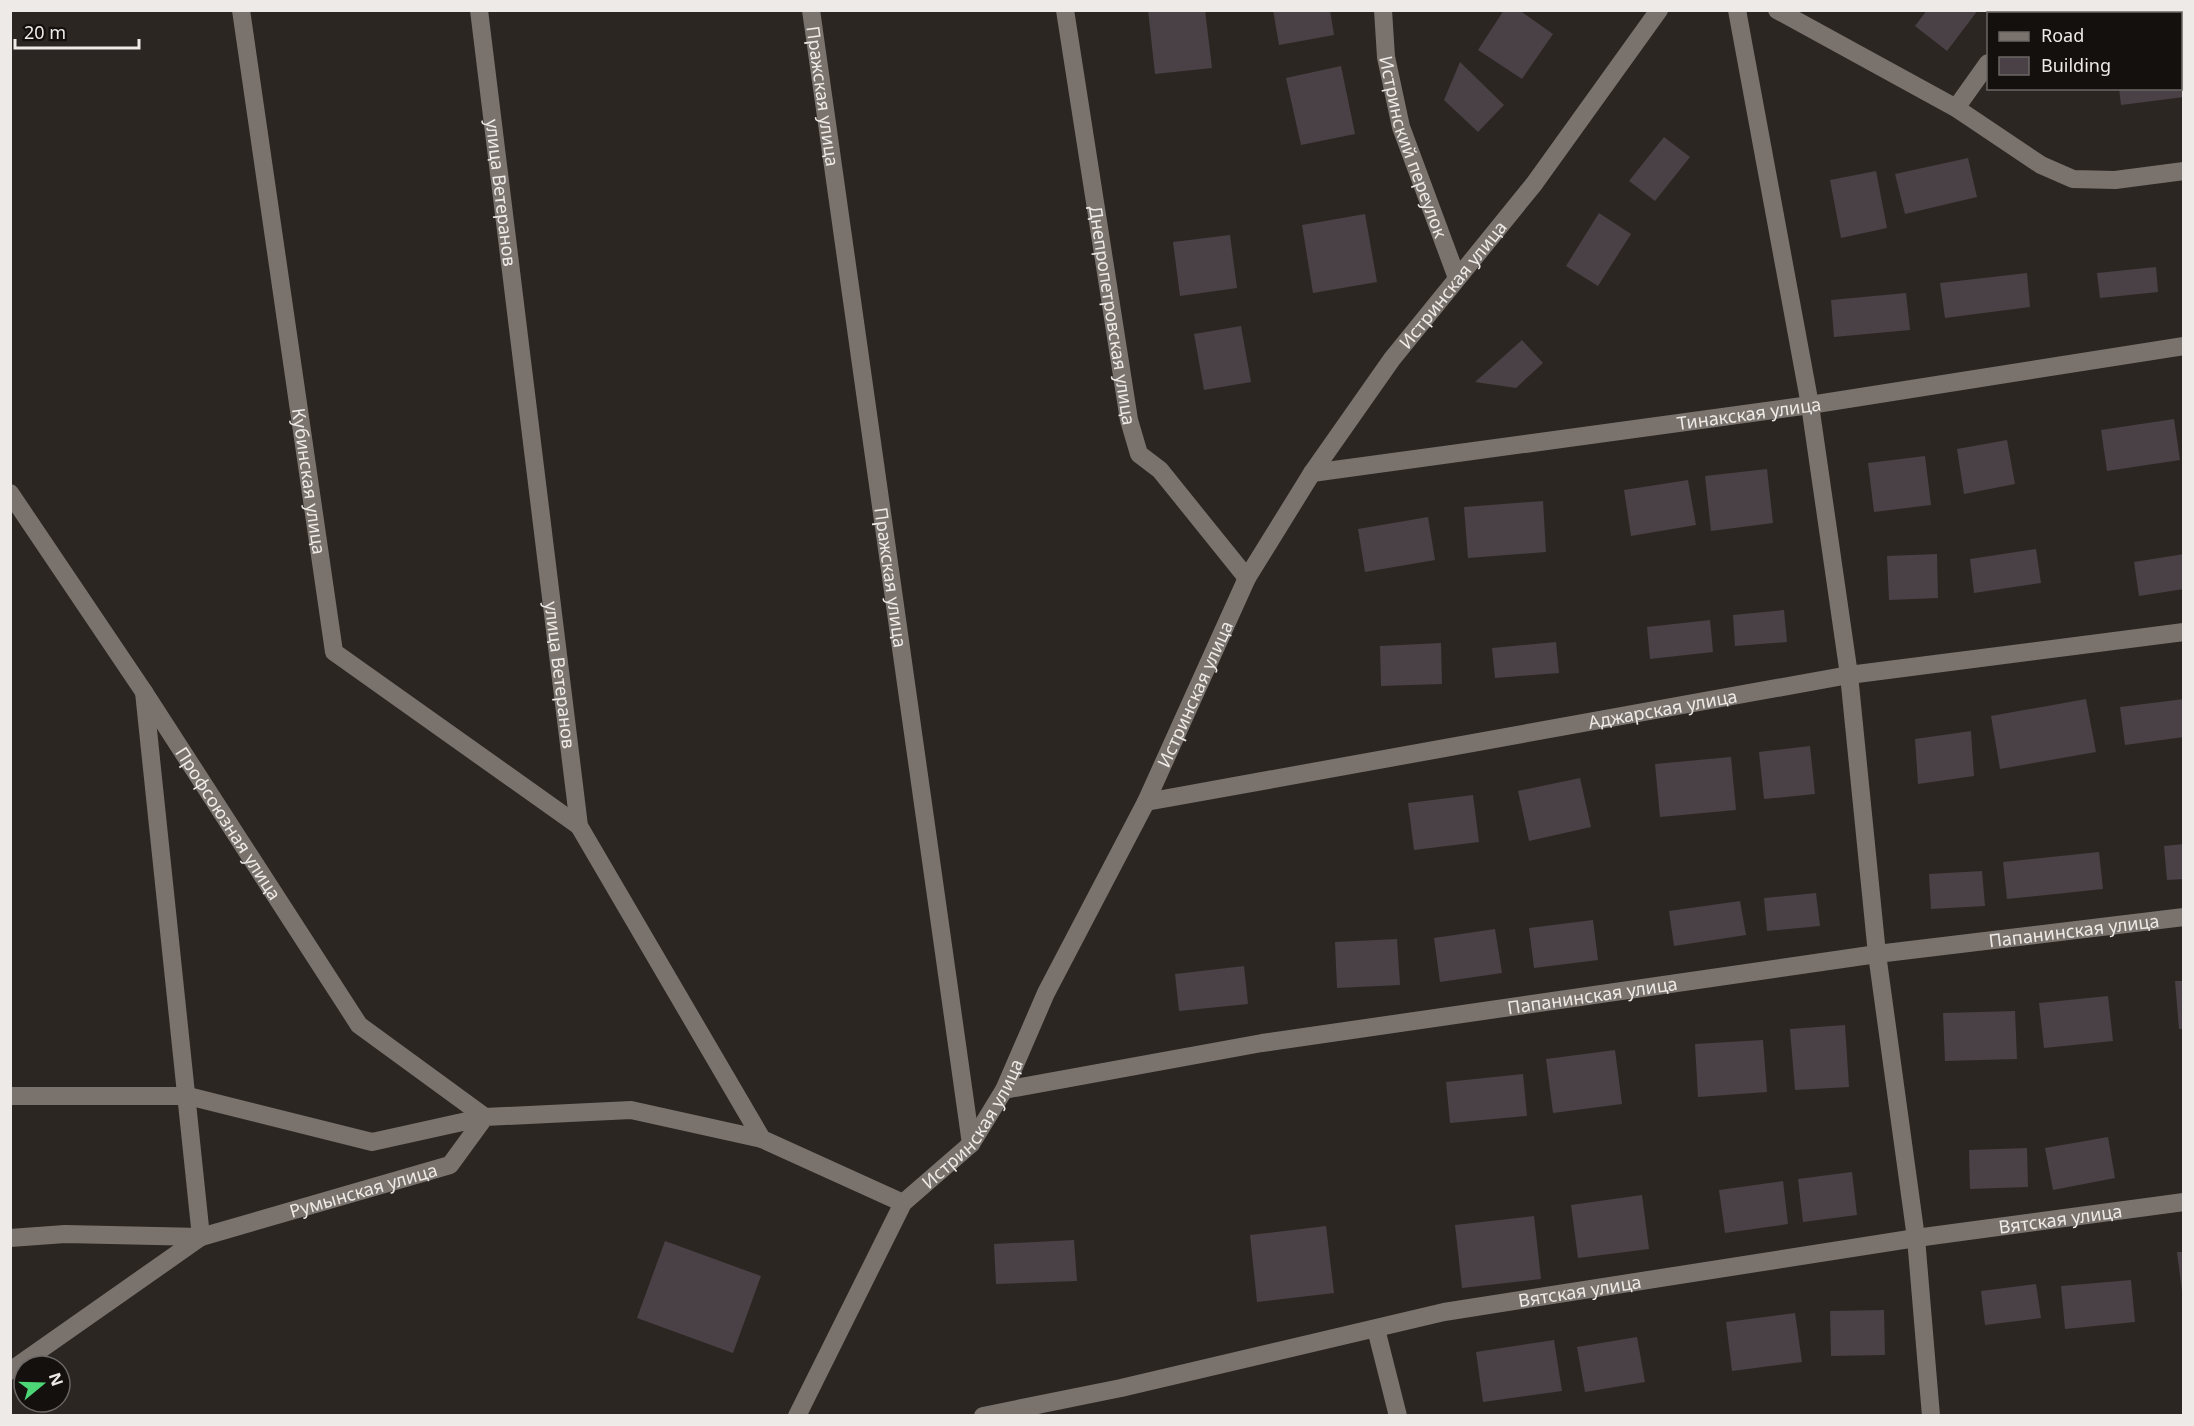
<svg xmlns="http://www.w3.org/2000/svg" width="2194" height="1426" font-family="'Noto Sans',sans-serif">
  <rect width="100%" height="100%" fill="#2c2622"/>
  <g fill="#494145">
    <path d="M1148,10H1205L1212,68L1155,74Z"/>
    <path d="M1273,10H1330L1334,35L1279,45Z"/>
    <path d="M1504,10H1519L1553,34L1522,79L1478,50Z"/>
    <path d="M1927,10H1978L1947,51L1915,26Z"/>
    <path d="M2109,10H2184V97L2121,105L2119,88H2180V14H2109Z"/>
    <path d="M1460,62L1504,105L1478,132L1444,100Z"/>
    <path d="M1341,66L1355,134L1301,145L1286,78Z"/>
    <path d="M1664,137L1690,157L1655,201L1629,181Z"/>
    <path d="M1968,158L1977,197L1905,214L1895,174Z"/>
    <path d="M1876,171L1887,228L1841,238L1830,180Z"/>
    <path d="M1599,213L1631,234L1598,286L1566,266Z"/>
    <path d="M1365,214L1377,282L1313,293L1302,225Z"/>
    <path d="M1230,235L1237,288L1180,296L1173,242Z"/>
    <path d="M2156,267L2158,292L2100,298L2097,273Z"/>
    <path d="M2027,273L2030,307L1945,318L1940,283Z"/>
    <path d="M1906,293L1910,330L1834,337L1831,300Z"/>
    <path d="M1241,326L1251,382L1204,390L1194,334Z"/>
    <path d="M1522,340L1543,363L1516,388L1475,382Z"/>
    <path d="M2174,419L2180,460L2107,471L2101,430Z"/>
    <path d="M2007,440L2015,484L1964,494L1957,449Z"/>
    <path d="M1925,456L1931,505L1874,512L1868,463Z"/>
    <path d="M1767,469L1773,523L1711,531L1705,476Z"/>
    <path d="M1688,480L1696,525L1631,536L1624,490Z"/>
    <path d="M1543,501L1546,552L1468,558L1464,507Z"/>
    <path d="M1428,517L1435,560L1365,572L1358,529Z"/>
    <path d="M2036,549L2041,583L1974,593L1970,559Z"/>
    <path d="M1937,554L1938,598L1889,600L1887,556Z"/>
    <path d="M2184,554V589L2139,596L2134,562Z"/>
    <path d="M1784,610L1787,642L1735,646L1733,615Z"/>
    <path d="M1710,620L1713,652L1650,659L1647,627Z"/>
    <path d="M1556,642L1559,673L1495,678L1492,648Z"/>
    <path d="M1441,643L1442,684L1381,686L1380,646Z"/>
    <path d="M2086,699L2096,752L2000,769L1991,716Z"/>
    <path d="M2184,699V737L2125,745L2120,707Z"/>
    <path d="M1971,731L1974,776L1918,784L1915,739Z"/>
    <path d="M1810,746L1815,794L1764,799L1759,752Z"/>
    <path d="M1731,757L1736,810L1660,817L1655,764Z"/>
    <path d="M1580,778L1591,827L1529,841L1518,791Z"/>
    <path d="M1473,795L1479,842L1414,850L1408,803Z"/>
    <path d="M2184,844V879L2167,880L2164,846Z"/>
    <path d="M2099,852L2103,889L2007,899L2003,862Z"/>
    <path d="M1982,871L1985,906L1931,909L1929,874Z"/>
    <path d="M1816,893L1820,926L1767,931L1764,898Z"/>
    <path d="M1740,901L1746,935L1674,946L1669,911Z"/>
    <path d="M1593,920L1598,960L1534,968L1529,928Z"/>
    <path d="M1495,929L1502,973L1440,982L1434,938Z"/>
    <path d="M1397,939L1400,985L1337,988L1335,942Z"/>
    <path d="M1244,966L1248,1004L1179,1011L1175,974Z"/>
    <path d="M2175,981H2184V1029H2179Z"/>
    <path d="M2108,996L2113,1041L2044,1048L2039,1003Z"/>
    <path d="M2015,1011L2017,1059L1945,1061L1943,1013Z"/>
    <path d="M1845,1025L1849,1087L1795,1090L1790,1029Z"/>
    <path d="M1763,1040L1767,1092L1698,1097L1695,1044Z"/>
    <path d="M1615,1050L1622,1104L1553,1113L1546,1059Z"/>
    <path d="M1523,1074L1527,1116L1450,1123L1446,1082Z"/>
    <path d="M2108,1137L2115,1178L2053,1190L2045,1148Z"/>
    <path d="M2027,1148L2028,1187L1970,1189L1969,1150Z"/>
    <path d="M1852,1172L1857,1215L1803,1222L1798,1179Z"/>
    <path d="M1783,1181L1788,1224L1725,1233L1719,1190Z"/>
    <path d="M1642,1195L1649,1249L1578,1258L1571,1205Z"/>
    <path d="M1534,1216L1541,1279L1462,1288L1455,1225Z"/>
    <path d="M1326,1226L1334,1293L1257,1302L1250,1235Z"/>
    <path d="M1074,1240L1077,1281L996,1284L994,1244Z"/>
    <path d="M665,1241L761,1276L733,1353L637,1318Z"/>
    <path d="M2177,1252H2184V1291H2182Z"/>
    <path d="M2131,1280L2135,1322L2065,1329L2061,1286Z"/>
    <path d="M2036,1284L2041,1318L1985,1325L1981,1291Z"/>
    <path d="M1884,1310L1885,1355L1831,1356L1830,1311Z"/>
    <path d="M1795,1313L1802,1362L1732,1371L1726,1322Z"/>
    <path d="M1637,1337L1645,1382L1585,1392L1577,1347Z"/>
    <path d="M1554,1340L1562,1391L1483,1402L1476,1352Z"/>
  </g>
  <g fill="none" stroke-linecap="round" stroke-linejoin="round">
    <g stroke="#7a736d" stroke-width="18">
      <path d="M10,1096H188L372,1142L485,1117"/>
      <path d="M10,1371L201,1237L144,692"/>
    </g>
    <g stroke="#7a736d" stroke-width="18">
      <path id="s1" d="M241,10L334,652L579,826"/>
      <path id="s2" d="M479,10L579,826L762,1139L903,1203"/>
      <path id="s3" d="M811,10L971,1144"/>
      <path id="s4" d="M1065,10L1129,420L1139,454L1160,470L1247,578"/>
      <path id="s5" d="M1383,10L1386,57L1401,127L1457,278"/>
      <path d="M1737,10L1810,405L1849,675L1877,954L1916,1238L1931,1416"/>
      <path d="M1777,10L1956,108L2041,165L2073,179L2115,180L2184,171"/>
      <path d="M2024,14L2026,10"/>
      <path d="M1956,108L1988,63"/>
      <path id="s6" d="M1312,473L1810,405L2184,346"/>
      <path id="s7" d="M10,493L144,692L359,1025L485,1117"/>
      <path id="s8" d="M1146,802L1849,675L2184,632"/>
      <path id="s9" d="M1004,1090L1262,1043L1877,954L2184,917"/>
      <path id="s10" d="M10,1238L65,1234L201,1237L450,1165L485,1117L631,1110L762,1139"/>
      <path d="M1376,1329L1398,1416"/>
      <path id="s11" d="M983,1416L1121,1388L1444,1312L1916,1238L2184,1202"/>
    </g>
    <path stroke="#7a736d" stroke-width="18" id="s12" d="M797,1416L903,1203L971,1144L1004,1090L1046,993L1146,802L1247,578L1312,473L1392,359L1534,184L1659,10"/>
  </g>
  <g text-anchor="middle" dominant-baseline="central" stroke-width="4.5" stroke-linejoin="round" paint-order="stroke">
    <g font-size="18" fill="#eeeae7" stroke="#13100e">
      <text stroke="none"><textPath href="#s3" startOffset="87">Пражская улица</textPath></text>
      <text stroke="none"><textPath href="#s5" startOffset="141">Истринский переулок</textPath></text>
      <text stroke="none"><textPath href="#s2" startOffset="184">улица Ветеранов</textPath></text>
      <text stroke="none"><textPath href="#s12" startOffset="1317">Истринская улица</textPath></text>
      <text stroke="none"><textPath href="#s4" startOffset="309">Днепропетровская улица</textPath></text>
      <text stroke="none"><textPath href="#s6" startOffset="441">Тинакская улица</textPath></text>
      <text stroke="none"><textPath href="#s1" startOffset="476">Кубинская улица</textPath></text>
      <text stroke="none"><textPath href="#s3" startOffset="573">Пражская улица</textPath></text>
      <text stroke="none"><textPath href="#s2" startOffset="670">улица Ветеранов</textPath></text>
      <text stroke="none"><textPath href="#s12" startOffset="831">Истринская улица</textPath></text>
      <text stroke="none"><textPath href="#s8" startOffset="525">Аджарская улица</textPath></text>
      <text stroke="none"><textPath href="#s7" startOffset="396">Профсоюзная улица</textPath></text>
      <text stroke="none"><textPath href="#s9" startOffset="1082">Папанинская улица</textPath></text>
      <text stroke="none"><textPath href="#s9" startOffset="596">Папанинская улица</textPath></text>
      <text stroke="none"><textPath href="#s12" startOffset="345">Истринская улица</textPath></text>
      <text stroke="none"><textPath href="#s10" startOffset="360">Румынская улица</textPath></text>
      <text stroke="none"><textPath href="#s11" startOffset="1096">Вятская улица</textPath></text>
      <text stroke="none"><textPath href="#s11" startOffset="610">Вятская улица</textPath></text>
    </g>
  </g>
  <rect width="2194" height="1426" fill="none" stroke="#eeeae7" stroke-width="24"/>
  <rect x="1987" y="12" width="195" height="78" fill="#13100e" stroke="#6b6765" stroke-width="1.5"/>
  <rect x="1999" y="32" width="30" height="9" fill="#7a736d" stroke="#6b6765" stroke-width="1.5"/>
  <text x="2041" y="42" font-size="18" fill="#eeeae7">Road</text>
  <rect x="1999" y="57" width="30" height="18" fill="#494145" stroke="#6b6765" stroke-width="1.5"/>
  <text x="2041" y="72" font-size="18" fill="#eeeae7">Building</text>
  <g transform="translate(42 1384) rotate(71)"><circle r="28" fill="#13100e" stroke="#6b6765" stroke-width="1.5"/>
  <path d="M0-4.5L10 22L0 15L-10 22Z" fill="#4dd676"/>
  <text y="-9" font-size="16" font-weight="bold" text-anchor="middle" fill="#eeeae7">N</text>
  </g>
  <path d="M15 39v9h124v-9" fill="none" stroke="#eeeae7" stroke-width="3"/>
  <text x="24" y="39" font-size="18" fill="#eeeae7" stroke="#13100e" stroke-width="4.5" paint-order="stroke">20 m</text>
</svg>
